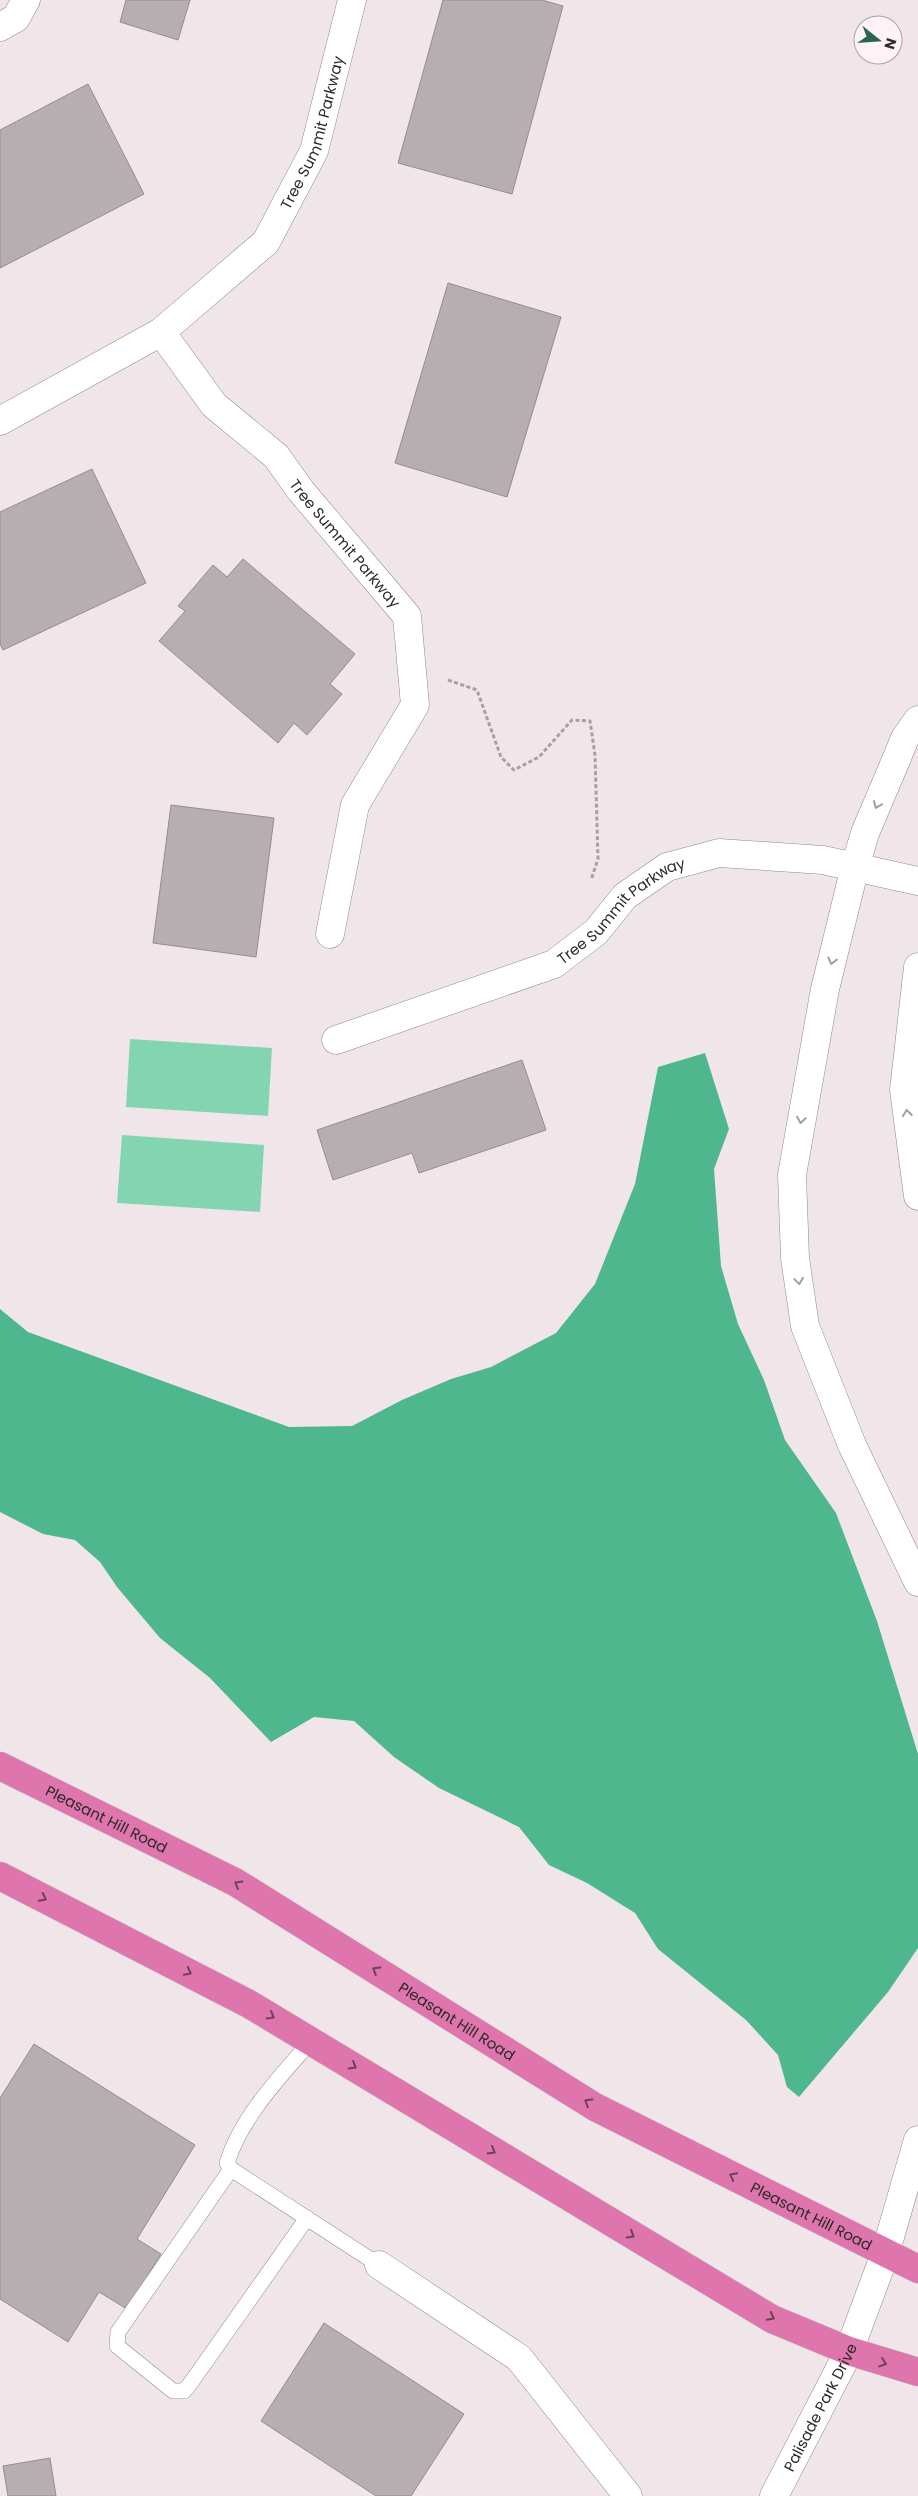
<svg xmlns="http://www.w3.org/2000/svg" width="918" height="2496" font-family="Poppins,sans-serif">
  <rect width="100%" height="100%" fill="#f0e6ea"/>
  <g fill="#83d5b2">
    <path d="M130,1039L272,1048L268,1116L126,1107Z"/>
    <path d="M122,1135L264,1145L260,1212L117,1203Z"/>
  </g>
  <path fill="#4fb78e" d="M705,1053L729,1129L714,1169L721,1266L738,1324L764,1380L785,1440L836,1513L877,1621L918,1754V1948L888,1992L799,2097L787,2087L778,2055L746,2020L658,1949L635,1913L587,1883L549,1865L519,1827L439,1788L394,1757L354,1721L314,1717L271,1742L210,1678L160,1638L117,1587L100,1562L75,1540L43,1534L0,1512V1309L28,1332L289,1427L352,1426L402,1400L451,1379L491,1367L556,1333L595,1284L635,1184L658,1067Z"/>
  <g fill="#b7aeb2" stroke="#958c90">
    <path d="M126,0H190L178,40L120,22Z"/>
    <path d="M443,0H542L563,6L512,194L398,163Z"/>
    <path d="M88,84L144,194L0,268V130Z"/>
    <path d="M448,283L561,317L507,497L395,463Z"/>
    <path d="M92,469L146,583L3,650L0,644V512Z"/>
    <path d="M243,559L355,654L330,684L342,694L307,735L294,723L278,743L159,641L185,611L178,606L213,565L227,577Z"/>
    <path d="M171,805L274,818L256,957L153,943Z"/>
    <path d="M522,1060L546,1130L419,1173L412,1153L333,1180L317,1130Z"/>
    <path d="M34,2044L195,2145L137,2239L161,2254L127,2309L99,2292L68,2342L0,2299V2098Z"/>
    <path d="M324,2323L464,2414L411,2496H376L261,2421Z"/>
    <path d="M50,2458L56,2496H8L3,2466Z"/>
  </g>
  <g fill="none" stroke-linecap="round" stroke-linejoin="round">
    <g stroke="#90888b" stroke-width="16">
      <g id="lane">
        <path d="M311,2041C280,2077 241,2117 227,2163L231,2169L379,2265"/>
        <path d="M231,2169L118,2332L117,2346L173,2391H184L190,2384L307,2218"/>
      </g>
    </g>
    <g stroke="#90888b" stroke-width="29">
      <g id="street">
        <path d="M0,27L16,18L26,0"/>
        <path id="s1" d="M161,332L214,405L276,456L301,491L407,616L415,705L355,805L330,934"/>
        <path id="s2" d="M0,421L161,332L266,242L314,151L352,0"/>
        <path d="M918,720L905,738L896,760L865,833L855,867L825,989L792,1175L795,1258L805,1326L852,1445L918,1582"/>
        <path d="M918,967L904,1090L918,1196"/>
        <path id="s3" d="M336,1040L554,964L596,932L625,896L667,867L719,853L823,860L918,881"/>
        <path d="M379,2265L519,2358L628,2496"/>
        <path id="s4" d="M774,2496L849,2351L885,2254L918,2140"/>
      </g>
    </g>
    <g stroke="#c9c8c8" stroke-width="29">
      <g id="highway">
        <path id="s5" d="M0,1766L235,1882L595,2107L918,2269"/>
        <path d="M0,1876L249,2004L772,2319L849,2351L918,2372"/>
      </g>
    </g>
    <path stroke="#a79fa2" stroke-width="3" stroke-dasharray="4 2.5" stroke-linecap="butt" d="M448,680L477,690L501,757L514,770L539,757L572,720L590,721L595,755L598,859L591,880"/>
    <use href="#lane" stroke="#fff" stroke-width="15"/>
    <use href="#street" stroke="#fff" stroke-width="28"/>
    <use href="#highway" stroke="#de75ac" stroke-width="28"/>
  </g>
  <defs><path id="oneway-chevron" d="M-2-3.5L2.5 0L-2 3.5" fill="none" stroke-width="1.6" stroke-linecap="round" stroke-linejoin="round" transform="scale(1.25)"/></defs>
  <g stroke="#a19fa0">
    <use href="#oneway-chevron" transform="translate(877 805) rotate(113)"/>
    <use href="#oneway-chevron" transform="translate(832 961) rotate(104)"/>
    <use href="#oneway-chevron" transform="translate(907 1113) rotate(-97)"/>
    <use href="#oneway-chevron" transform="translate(801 1120) rotate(99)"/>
    <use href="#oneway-chevron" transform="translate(799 1281) rotate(82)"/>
  </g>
  <g stroke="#6c4459">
    <use href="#oneway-chevron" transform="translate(238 1884) rotate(-150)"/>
    <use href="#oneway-chevron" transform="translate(43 1898) rotate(27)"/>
    <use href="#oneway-chevron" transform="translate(376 1970) rotate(-148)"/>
    <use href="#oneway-chevron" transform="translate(188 1972) rotate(27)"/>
    <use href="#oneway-chevron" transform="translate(271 2016) rotate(31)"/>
    <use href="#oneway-chevron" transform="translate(353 2066) rotate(31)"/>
    <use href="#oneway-chevron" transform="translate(588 2102) rotate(-148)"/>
    <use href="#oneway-chevron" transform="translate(492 2151) rotate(31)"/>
    <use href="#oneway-chevron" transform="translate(733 2176) rotate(-153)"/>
    <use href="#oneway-chevron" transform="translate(631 2235) rotate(31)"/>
    <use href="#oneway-chevron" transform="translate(771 2317) rotate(28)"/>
    <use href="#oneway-chevron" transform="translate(883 2363) rotate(19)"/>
  </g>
  <g text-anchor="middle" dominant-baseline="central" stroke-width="4.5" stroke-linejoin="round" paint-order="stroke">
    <g font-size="15" fill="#2e2a2c" stroke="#fdf3f7">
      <text stroke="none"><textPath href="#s2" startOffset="442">Tree Summit Parkway</textPath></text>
      <text stroke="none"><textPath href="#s1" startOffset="282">Tree Summit Parkway</textPath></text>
      <text stroke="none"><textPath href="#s3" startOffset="318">Tree Summit Parkway</textPath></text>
      <text stroke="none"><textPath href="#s5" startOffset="119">Pleasant Hill Road</textPath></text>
      <text stroke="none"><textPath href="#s5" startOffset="524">Pleasant Hill Road</textPath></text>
      <text stroke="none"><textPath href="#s5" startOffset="929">Pleasant Hill Road</textPath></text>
      <text stroke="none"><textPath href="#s4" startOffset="100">Palisade Park Drive</textPath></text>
    </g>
  </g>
  <g transform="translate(878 40) rotate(107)"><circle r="24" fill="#fdf3f7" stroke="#aaa3a6"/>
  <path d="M0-4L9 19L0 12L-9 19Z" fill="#2b654e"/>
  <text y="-8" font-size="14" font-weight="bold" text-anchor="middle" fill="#2e2a2c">N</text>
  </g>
</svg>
